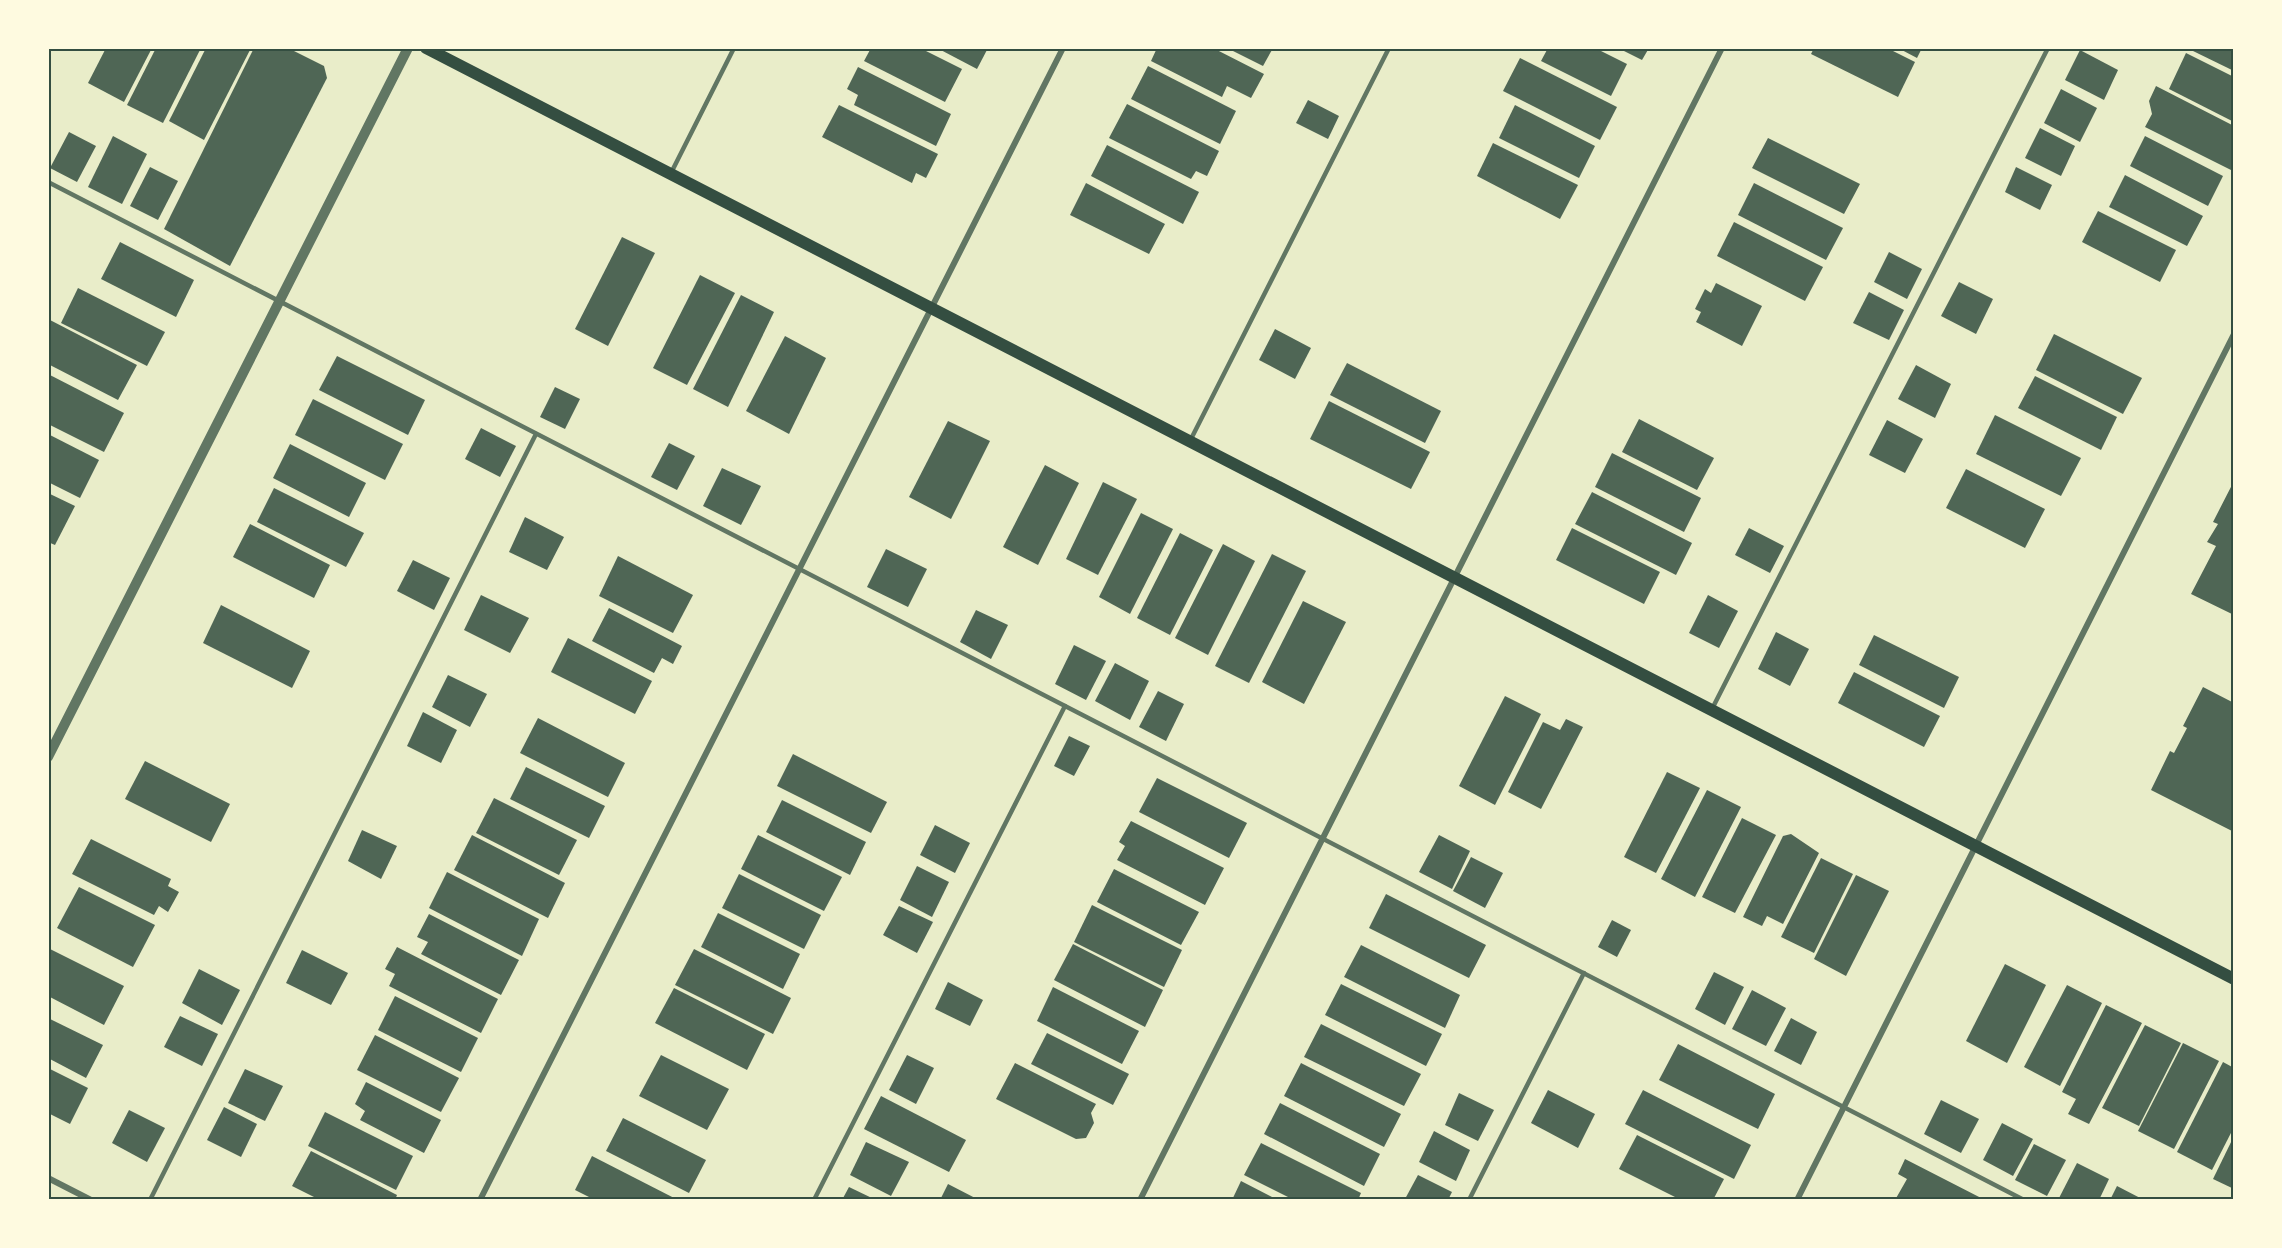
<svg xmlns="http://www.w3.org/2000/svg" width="2282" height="1248" font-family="Barlow,sans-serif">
  <rect width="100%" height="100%" fill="#e9edc9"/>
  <g fill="#4f6655">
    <path d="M106,48H152L124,102L88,83Z"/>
    <path d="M156,48H201L163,123L127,105Z"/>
    <path d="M206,48L250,50L204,140L169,121Z"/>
    <path d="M254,48H288L324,66L327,78L230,266L164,229Z"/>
    <path d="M871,48H920L962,69L945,102L864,61Z"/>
    <path d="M937,48H988L977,69Z"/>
    <path d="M1157,48H1213L1264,74L1251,98L1227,86L1222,97L1151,61Z"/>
    <path d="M1227,48H1273L1263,66Z"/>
    <path d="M1548,48H1595L1627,64L1611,96L1541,61Z"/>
    <path d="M1618,48H1649L1642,60Z"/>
    <path d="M1814,48H1887L1915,62L1898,97L1811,54Z"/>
    <path d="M1898,48H1922L1917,58Z"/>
    <path d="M2195,48H2234V71L2193,51Z"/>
    <path d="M2080,50L2118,70L2104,100L2065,80Z"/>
    <path d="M2186,53L2234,77V122L2169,89Z"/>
    <path d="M1520,58L1617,107L1600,140L1503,91Z"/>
    <path d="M1148,66L1236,111L1220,144L1131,99Z"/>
    <path d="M858,67L951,114L936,146L854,105L858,95L847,89Z"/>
    <path d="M2156,86L2234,126V163L2231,170L2145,127L2152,114L2149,101Z"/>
    <path d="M2061,89L2097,108L2080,142L2044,123Z"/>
    <path d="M1308,100L1339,116L1328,139L1296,123Z"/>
    <path d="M1127,104L1219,151L1207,176L1196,171L1191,179L1109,138Z"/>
    <path d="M839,105L938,154L926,178L916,173L912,183L822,137Z"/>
    <path d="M1515,105L1595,146L1579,178L1499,138Z"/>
    <path d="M2040,128L2075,146L2061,176L2025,158Z"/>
    <path d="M69,132L96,146L77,182L50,168Z"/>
    <path d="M113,136L147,154L122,204L88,187Z"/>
    <path d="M2145,136L2223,176L2208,206L2130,166Z"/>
    <path d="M1768,138L1860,184L1844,214L1752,168Z"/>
    <path d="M1493,143L1578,185L1560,219L1477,176Z"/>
    <path d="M1107,145L1199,192L1183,224L1091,176Z"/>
    <path d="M150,167L178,181L158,220L130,206Z"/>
    <path d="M2016,167L2052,185L2040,210L2005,192Z"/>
    <path d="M2125,175L2203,216L2187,246L2109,207Z"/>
    <path d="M1086,183L1165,224L1149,254L1070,215Z"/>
    <path d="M1754,183L1843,228L1826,260L1738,215Z"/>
    <path d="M2098,211L2176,250L2160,282L2082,242Z"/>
    <path d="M1734,222L1823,267L1805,301L1717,256Z"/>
    <path d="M622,237L655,253L608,346L575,329Z"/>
    <path d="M120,242L194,280L176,317L101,279Z"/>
    <path d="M1889,252L1922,269L1907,299L1874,282Z"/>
    <path d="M700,275L735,293L687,385L653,368Z"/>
    <path d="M1959,282L1993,299L1976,334L1941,316Z"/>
    <path d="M1716,283L1762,306L1742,346L1696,322L1701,312L1695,309L1705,289L1711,293Z"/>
    <path d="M78,288L165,332L147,366L61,323Z"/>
    <path d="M1869,292L1904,310L1889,340L1853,323Z"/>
    <path d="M741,295L774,312L728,407L693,389Z"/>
    <path d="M50,320L137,365L118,400L48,364Z"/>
    <path d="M1275,329L1311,348L1295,379L1259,360Z"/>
    <path d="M2054,334L2142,378L2123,414L2036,370Z"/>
    <path d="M785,336L826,358L789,434L746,411Z"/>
    <path d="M337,356L425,400L408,435L319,390Z"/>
    <path d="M1347,363L1441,411L1425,443L1330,395Z"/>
    <path d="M1916,365L1951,384L1935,418L1898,399Z"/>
    <path d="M48,374L124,413L104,452L48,424Z"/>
    <path d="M2035,376L2117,417L2101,450L2018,408Z"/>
    <path d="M555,387L580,399L565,429L540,417Z"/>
    <path d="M313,399L403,444L385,480L295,435Z"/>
    <path d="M1329,401L1430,452L1411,489L1310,439Z"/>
    <path d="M1995,415L2081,458L2061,496L1976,454Z"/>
    <path d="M1639,419L1714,458L1697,490L1622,452Z"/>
    <path d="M1887,420L1923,439L1905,473L1869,455Z"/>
    <path d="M948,421L990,441L951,519L909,497Z"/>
    <path d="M481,428L516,446L500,477L465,459Z"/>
    <path d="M48,434L99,460L80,498L48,482Z"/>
    <path d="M669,443L695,456L677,490L651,477Z"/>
    <path d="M290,444L366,483L349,517L273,478Z"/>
    <path d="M1612,453L1701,498L1684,532L1595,487Z"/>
    <path d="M1045,465L1079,483L1038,565L1003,547Z"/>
    <path d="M722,468L761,486L741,525L703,506Z"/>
    <path d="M1966,469L2045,509L2025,548L1946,508Z"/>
    <path d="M2234,481V615L2191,594L2216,546L2207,542L2218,524L2213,522Z"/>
    <path d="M1103,482L1137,499L1098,575L1066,559Z"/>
    <path d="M274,488L364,533L346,567L257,522Z"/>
    <path d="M1592,492L1692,543L1676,575L1575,524Z"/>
    <path d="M48,493L75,506L55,545L48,542Z"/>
    <path d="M1141,513L1173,529L1130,614L1099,597Z"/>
    <path d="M525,517L564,537L547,570L509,552Z"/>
    <path d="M250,524L330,565L314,598L233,557Z"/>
    <path d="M1572,528L1660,572L1644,604L1556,560Z"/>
    <path d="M1749,528L1784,546L1770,573L1735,555Z"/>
    <path d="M1180,533L1213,550L1170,635L1137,618Z"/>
    <path d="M1223,544L1255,561L1208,655L1175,638Z"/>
    <path d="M886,549L927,569L908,607L867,587Z"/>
    <path d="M1272,554L1306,571L1249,683L1215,666Z"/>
    <path d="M618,556L693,595L673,633L599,596Z"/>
    <path d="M413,560L450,578L434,610L397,591Z"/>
    <path d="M481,595L529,618L510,653L464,630Z"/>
    <path d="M1708,595L1738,611L1719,648L1689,633Z"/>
    <path d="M1303,601L1346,622L1304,704L1262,682Z"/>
    <path d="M221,605L310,651L292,688L203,643Z"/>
    <path d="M609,608L682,646L673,664L662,658L654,673L592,641Z"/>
    <path d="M976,610L1008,625L991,659L960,642Z"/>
    <path d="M1776,632L1809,649L1790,686L1758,669Z"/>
    <path d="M1874,635L1959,677L1944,708L1859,665Z"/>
    <path d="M568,638L652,681L635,714L551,672Z"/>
    <path d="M1074,645L1106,661L1086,700L1055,684Z"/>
    <path d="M1115,663L1149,681L1130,720L1095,701Z"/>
    <path d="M1854,672L1940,716L1924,747L1838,703Z"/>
    <path d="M448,675L487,694L470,727L432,707Z"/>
    <path d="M2203,687L2234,703V832L2151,790L2170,751L2174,753L2187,728L2183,726Z"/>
    <path d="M1158,691L1184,704L1166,741L1139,727Z"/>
    <path d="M1505,696L1541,714L1495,805L1459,786Z"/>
    <path d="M423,712L457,730L441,763L407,746Z"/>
    <path d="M538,718L625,763L608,797L520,753Z"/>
    <path d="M1566,719L1583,727L1541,809L1508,792L1543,722L1560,730Z"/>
    <path d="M1069,736L1090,746L1074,776L1054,766Z"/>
    <path d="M793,754L887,802L871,833L777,786Z"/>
    <path d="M145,761L230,804L211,842L125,799Z"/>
    <path d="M526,767L605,806L589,838L510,799Z"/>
    <path d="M1667,772L1700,788L1656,873L1624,857Z"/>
    <path d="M1157,778L1247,823L1229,858L1139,812Z"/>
    <path d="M1707,790L1741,807L1695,897L1661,879Z"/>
    <path d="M494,798L577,840L559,875L476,833Z"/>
    <path d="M782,800L866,842L850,875L766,832Z"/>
    <path d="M1742,818L1776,835L1735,913L1702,897Z"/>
    <path d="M1131,821L1224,868L1205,905L1117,860L1125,846L1119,842Z"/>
    <path d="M935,825L970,843L955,873L920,855Z"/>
    <path d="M362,830L397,846L381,879L348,861Z"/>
    <path d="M1791,834L1819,853L1783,924L1767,916L1762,926L1743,917L1783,836Z"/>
    <path d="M472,835L565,883L548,918L454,870Z"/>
    <path d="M758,835L842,877L824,911L741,869Z"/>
    <path d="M1439,835L1470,851L1452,889L1419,872Z"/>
    <path d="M91,839L171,879L168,886L179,892L168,912L159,906L154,915L72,874Z"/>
    <path d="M1471,857L1503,873L1485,908L1453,891Z"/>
    <path d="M1821,858L1853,874L1814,953L1781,937Z"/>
    <path d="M917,866L949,882L932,917L900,900Z"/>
    <path d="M1114,869L1199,912L1181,945L1097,902Z"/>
    <path d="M447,872L539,919L522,956L429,908Z"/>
    <path d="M739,874L821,915L804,949L722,908Z"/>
    <path d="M1856,875L1889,891L1846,976L1814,959Z"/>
    <path d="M79,887L155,925L133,967L57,928Z"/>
    <path d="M1386,894L1486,945L1469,978L1369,928Z"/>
    <path d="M1092,905L1182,950L1164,987L1074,942Z"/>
    <path d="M899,906L933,922L917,953L883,935Z"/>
    <path d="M718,913L800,954L783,989L701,947Z"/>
    <path d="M429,914L519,960L501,995L421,954L428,942L417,937Z"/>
    <path d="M1612,920L1631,930L1617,957L1598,947Z"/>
    <path d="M1073,944L1163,990L1145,1027L1054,980Z"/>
    <path d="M1361,945L1460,995L1445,1028L1344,977Z"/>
    <path d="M397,947L498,999L481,1033L389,986L395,974L385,969Z"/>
    <path d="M48,948L124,986L104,1025L48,996Z"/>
    <path d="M694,949L791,998L773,1034L675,985Z"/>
    <path d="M302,950L348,973L331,1005L286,983Z"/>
    <path d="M2005,964L2046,985L2007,1063L1966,1041Z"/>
    <path d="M199,969L240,990L222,1025L182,1003Z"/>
    <path d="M1714,972L1744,987L1725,1025L1695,1009Z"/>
    <path d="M948,982L983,1000L970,1026L935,1009Z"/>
    <path d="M1341,984L1442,1034L1426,1066L1325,1015Z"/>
    <path d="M2067,985L2102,1003L2060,1086L2024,1067Z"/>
    <path d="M1053,987L1139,1031L1122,1064L1037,1021Z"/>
    <path d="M674,988L765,1034L747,1070L655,1023Z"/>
    <path d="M1752,990L1786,1008L1766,1046L1732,1029Z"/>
    <path d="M395,996L478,1038L461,1072L378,1030Z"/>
    <path d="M2106,1005L2142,1023L2089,1124L2068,1114L2076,1099L2062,1092Z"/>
    <path d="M180,1016L218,1034L202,1066L164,1047Z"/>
    <path d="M48,1018L103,1045L86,1078L48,1058Z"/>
    <path d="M1791,1018L1817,1032L1801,1065L1774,1051Z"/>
    <path d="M1321,1024L1421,1074L1404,1106L1304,1057Z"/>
    <path d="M2145,1025L2181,1043L2139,1126L2102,1108Z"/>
    <path d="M1047,1033L1129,1074L1113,1105L1031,1064Z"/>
    <path d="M375,1035L459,1078L441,1112L357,1070Z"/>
    <path d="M2183,1043L2219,1061L2174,1149L2138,1131Z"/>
    <path d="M1678,1044L1775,1094L1758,1129L1659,1080Z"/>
    <path d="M661,1055L729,1089L707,1130L639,1096Z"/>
    <path d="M907,1055L934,1068L916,1104L889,1090Z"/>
    <path d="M2223,1062L2234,1068V1127L2212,1170L2177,1152Z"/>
    <path d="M1015,1063L1096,1104L1091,1113L1094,1123L1086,1138L1076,1139L996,1099Z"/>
    <path d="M1301,1063L1401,1114L1384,1147L1284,1096Z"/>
    <path d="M48,1068L88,1088L70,1124L48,1113Z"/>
    <path d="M245,1069L283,1086L265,1121L228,1103Z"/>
    <path d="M366,1082L441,1120L424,1153L360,1120L365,1111L355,1104Z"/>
    <path d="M1548,1090L1595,1114L1578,1148L1531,1123Z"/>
    <path d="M1643,1090L1751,1145L1734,1179L1625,1124Z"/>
    <path d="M1459,1093L1494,1110L1478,1141L1445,1125Z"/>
    <path d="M881,1096L966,1140L949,1172L864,1129Z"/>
    <path d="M1941,1100L1979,1119L1961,1153L1924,1134Z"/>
    <path d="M1280,1103L1380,1154L1364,1186L1264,1134Z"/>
    <path d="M224,1107L257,1124L241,1157L207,1140Z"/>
    <path d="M129,1110L165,1128L147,1162L112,1143Z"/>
    <path d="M325,1112L413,1156L396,1190L308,1146Z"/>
    <path d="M623,1118L706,1160L689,1193L606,1151Z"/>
    <path d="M2002,1123L2033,1139L2013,1176L1983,1160Z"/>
    <path d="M1434,1131L1470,1150L1456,1181L1419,1162Z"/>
    <path d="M1637,1135L1724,1179L1713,1200H1681L1619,1169Z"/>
    <path d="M2234,1136V1189L2213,1179Z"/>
    <path d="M866,1142L909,1162L891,1196L850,1175Z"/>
    <path d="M1261,1143L1361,1193L1358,1200H1294L1244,1175Z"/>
    <path d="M2034,1144L2066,1160L2047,1196L2015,1180Z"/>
    <path d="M311,1151L397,1195L395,1200H320L292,1186Z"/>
    <path d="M592,1156L678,1200H595L575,1190Z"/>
    <path d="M1905,1159L1985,1200H1895L1907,1179L1898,1174Z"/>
    <path d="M2077,1163L2109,1179L2099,1200H2058Z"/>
    <path d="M1418,1175L1452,1192L1448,1200L1405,1199Z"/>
    <path d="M1241,1181L1278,1200H1232Z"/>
    <path d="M948,1184L979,1200H940Z"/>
    <path d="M2117,1186L2144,1200H2110Z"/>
    <path d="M849,1187L876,1200H842Z"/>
  </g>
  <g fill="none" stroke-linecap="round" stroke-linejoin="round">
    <g stroke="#617663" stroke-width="4.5">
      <path d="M671,173L734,48"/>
      <path d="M48,182L2024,1200"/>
      <path d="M1191,439L1389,48"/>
      <path d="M1712,709L2048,48"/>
      <path d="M150,1200L536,434"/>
      <path d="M814,1200L1065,706"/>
      <path d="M1469,1200L1584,973"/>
    </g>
    <g stroke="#617663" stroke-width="6">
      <path d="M48,1178L91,1200"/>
      <path d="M480,1200L1063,48"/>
      <path d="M1140,1200L1722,48"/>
      <path d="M1797,1200L2234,334"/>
    </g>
    <path stroke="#617663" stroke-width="10" d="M48,757L408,48"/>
    <path stroke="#344e41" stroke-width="12" d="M426,48L2234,979"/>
  </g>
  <rect width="2282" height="1248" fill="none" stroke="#fefae0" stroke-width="99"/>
  <rect x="50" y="50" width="2182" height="1148" fill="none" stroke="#344e41" stroke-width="2"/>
</svg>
